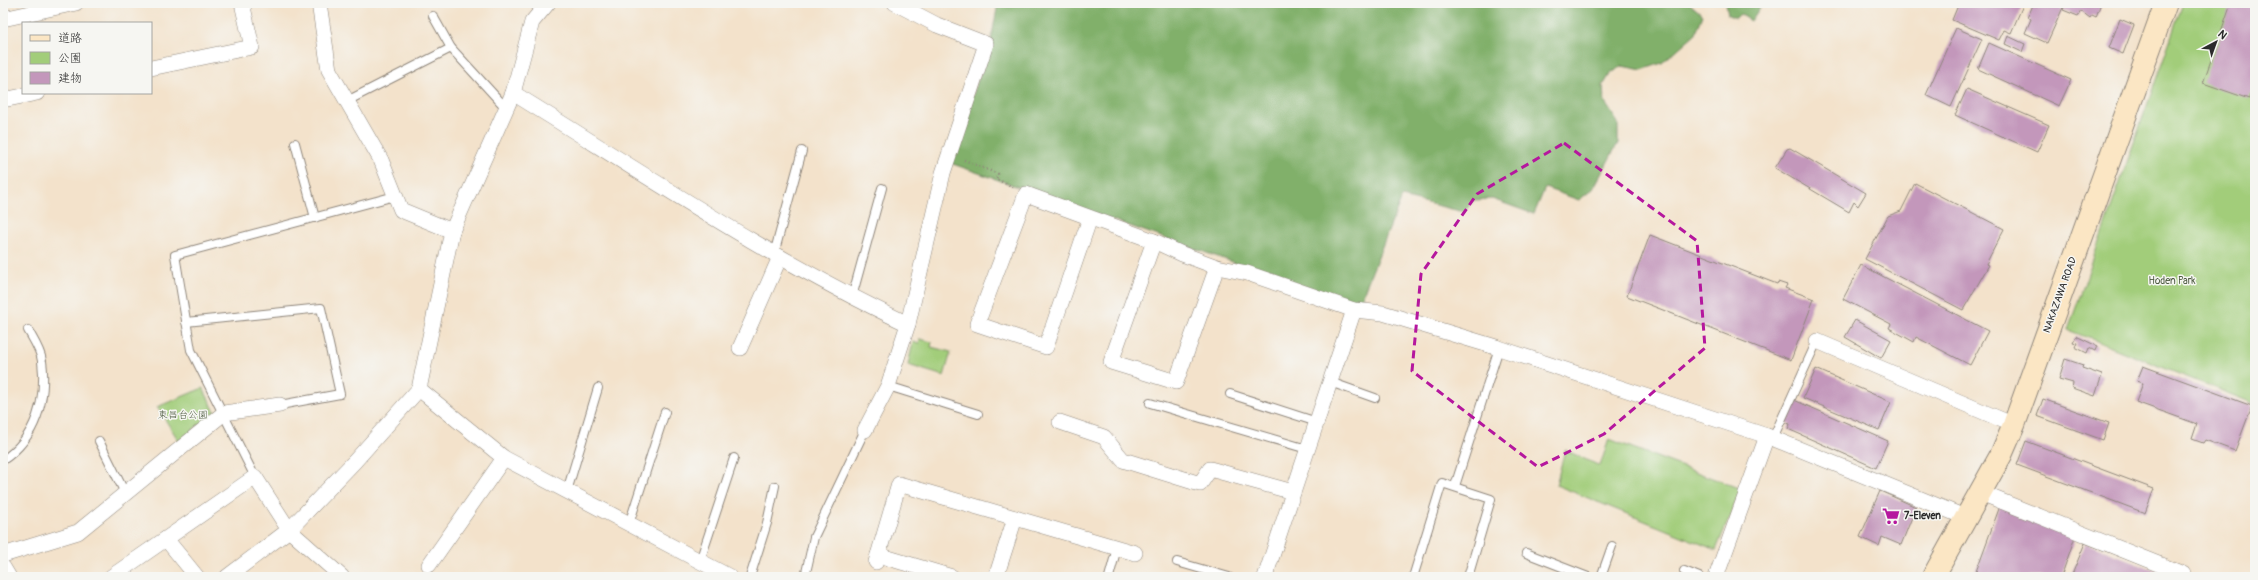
<svg xmlns="http://www.w3.org/2000/svg" width="2258" height="580" font-family="Pangolin,'Klee One',sans-serif">
  <rect width="100%" height="100%" fill="#f6f6f2"/>
  <filter id="ink" filterUnits="userSpaceOnUse"><feTurbulence type="fractalNoise" baseFrequency=".025" numOctaves="2"/><feDisplacementMap in="SourceGraphic" scale="8" xChannelSelector="R" yChannelSelector="G"/><feConvolveMatrix kernelMatrix="1 2 1 2 8 2 1 2 1" color-interpolation-filters="sRGB"/></filter>
  <filter id="wash" filterUnits="userSpaceOnUse"><feTurbulence type="fractalNoise" baseFrequency=".012" numOctaves="4" result="noise"/><feDisplacementMap in="SourceGraphic" scale="16" xChannelSelector="R" yChannelSelector="G"/><feGaussianBlur stdDeviation="0.9" result="paint"/><feColorMatrix in="noise" values="0 0 0 0 0 0 0 0 0 0 0 0 0 0 0 0 0 1.4 0 .05"/><feComposite in="paint" operator="in"/></filter>
  <g filter="url(#wash)">
    <rect width="100%" height="100%" fill="#f3e2cb"/>
    <g fill="#a2cd7a" stroke="#667c52">
      <path d="M2183,3H2255V404L2068,330Z"/>
      <path d="M920,339L932,342L931,347L951,352L944,376L908,365L913,342L919,344Z"/>
      <path d="M203,388L215,412L179,441L157,407Z"/>
      <path d="M1609,439L1741,489L1716,550L1556,485L1565,450L1600,466Z"/>
    </g>
    <g fill="#81b06a" stroke="#566e4a">
      <path d="M998,3H1689L1703,15L1696,33L1662,63L1642,70L1622,66L1610,74L1603,86L1604,101L1618,123V143L1593,189L1579,200L1545,188L1534,214L1492,199L1474,200L1464,212L1402,197L1361,299L1341,300L950,163L991,41Z"/>
      <path d="M1726,3H1763L1751,21L1740,14L1736,18L1728,15Z"/>
    </g>
    <g id="blocks">
      <g fill="#c397bb">
        <path d="M1959,3H2019L2023,5L2011,33L2004,30L1999,40L1952,20Z"/>
        <path d="M2038,3H2065L2047,43L2025,33L2031,19L2028,17L2033,5L2037,6Z"/>
        <path d="M2066,3H2101L2096,17L2092,15L2090,18L2081,11L2078,16L2063,10Z"/>
        <path d="M2231,3H2255V81L2249,99L2203,83Z"/>
        <path d="M2120,19L2134,25L2123,54L2109,48Z"/>
        <path d="M1956,28L1982,39L1951,107L1926,95Z"/>
        <path d="M2008,36L2025,44L2022,52L2005,44Z"/>
        <path d="M1989,43L2071,80L2059,106L1978,69Z"/>
        <path d="M1967,89L2049,125L2037,152L1955,115Z"/>
        <path d="M1790,148L1866,193L1858,206L1854,202L1849,212L1775,168L1787,149Z"/>
        <path d="M1915,183L2004,229L1986,264L1989,265L1963,310L1865,259L1888,216L1901,211Z"/>
        <path d="M1650,235L1777,284L1778,282L1787,285L1785,288L1814,299L1791,360L1627,296Z"/>
        <path d="M1861,265L1988,331L1970,365L1916,337L1914,342L1889,328L1891,324L1843,299Z"/>
        <path d="M1855,320L1891,340L1881,358L1845,337Z"/>
        <path d="M2076,336L2097,346L2095,351L2089,348L2087,353L2075,347L2077,343L2073,342Z"/>
        <path d="M2065,359L2083,365L2082,368L2102,375L2095,396L2072,388L2073,383L2059,379Z"/>
        <path d="M2143,366L2252,406L2235,451L2205,440L2203,443L2192,439L2197,424L2136,402L2143,383L2137,381Z"/>
        <path d="M1816,369L1891,402L1879,430L1803,398Z"/>
        <path d="M2043,399L2109,423L2103,440L2037,416Z"/>
        <path d="M1794,400L1888,441L1876,468L1788,429L1790,424L1785,422Z"/>
        <path d="M2026,441L2154,489L2145,513L2017,465Z"/>
        <path d="M1880,491L1916,507L1901,545L1882,537L1879,546L1860,537Z"/>
        <path d="M2000,506L2076,534L2061,577H1974Z"/>
        <path d="M2085,543L2163,573L2161,577H2071Z"/>
      </g>
    </g>
  </g>
  <g filter="url(#ink)">
    <use href="#blocks" fill-opacity="0" stroke="#8f867b" stroke-width="1"/>
    <g fill="none" stroke-linecap="round" stroke-linejoin="round">
      <g stroke="#8f867b" stroke-width="10">
        <g id="lane">
          <path d="M433,16L451,48"/>
          <path d="M347,101L451,48L506,108"/>
          <path d="M295,143L315,218"/>
          <path d="M774,254L802,151"/>
          <path d="M852,297L882,188"/>
          <path d="M186,322L321,308L340,394L280,405"/>
          <path d="M1330,382L1375,398"/>
          <path d="M888,386L978,414"/>
          <path d="M1230,394L1317,422"/>
          <path d="M1150,403L1307,449"/>
          <path d="M1773,438L1817,341"/>
          <path d="M99,441L125,493"/>
          <path d="M3,460C36,438 47,399 42,361C41,351 33,339 28,330"/>
          <path d="M255,477L191,350L175,255L395,196"/>
          <path d="M1455,486L1499,348"/>
          <path d="M567,491L598,388"/>
          <path d="M629,524L665,412"/>
          <path d="M1526,553L1588,577"/>
          <path d="M700,561L734,458"/>
          <path d="M1177,562L1229,577"/>
          <path d="M1684,571L1699,577"/>
          <path d="M1414,574L1442,483L1491,499L1468,577"/>
          <path d="M750,577L767,523L775,486"/>
          <path d="M805,577L814,537L865,430"/>
          <path d="M1109,577L1117,548"/>
          <path d="M1601,577L1612,546"/>
        </g>
      </g>
      <g stroke="#8f867b" stroke-width="16">
        <g id="street">
          <path d="M319,3L329,70L381,160L401,210L452,231"/>
          <path d="M3,19L76,3"/>
          <path d="M151,68L252,47L242,3"/>
          <path d="M513,93C643,173 770,259 908,324"/>
          <path d="M3,100L37,93"/>
          <path d="M1090,218L1046,347L977,324L1026,194L1154,241L1182,254L1217,267L1247,273L1354,310L1383,313L1499,348L1767,436L1967,518"/>
          <path d="M1154,241L1111,362L1176,382L1217,267"/>
          <path d="M1817,341L2014,425"/>
          <path d="M740,348L780,257"/>
          <path d="M419,389L504,458L730,577"/>
          <path d="M1060,422L1104,437L1123,460L1200,484L1210,469L1293,492"/>
          <path d="M865,430L888,386L908,324L943,173L986,44L937,25L895,3"/>
          <path d="M1981,493L2183,574L2182,577"/>
          <path d="M166,539L197,577"/>
          <path d="M3,555L78,532L224,413L280,405"/>
          <path d="M878,555L952,577"/>
          <path d="M876,562L899,484L1135,553"/>
          <path d="M429,565L504,458"/>
          <path d="M3,567L9,577"/>
          <path d="M111,577L255,477L289,530L342,577"/>
          <path d="M227,577L289,530L355,461L419,389L452,231L513,93L532,22L548,3"/>
          <path d="M996,577L1015,518"/>
          <path d="M1265,577L1354,310"/>
          <path d="M1716,577L1767,436"/>
        </g>
      </g>
      <g stroke="#8f867b" stroke-width="24">
        <path id="secondary" d="M1933,577L2001,455L2014,425L2166,3"/>
      </g>
      <path stroke="#8f867b" stroke-width="2.5" stroke-dasharray="1 3" stroke-linecap="butt" d="M964,160L998,174L996,179L1013,187"/>
      <use href="#lane" stroke="#fff" stroke-width="8"/>
      <use href="#street" stroke="#fff" stroke-width="15"/>
      <use href="#secondary" stroke="#fbe6c4" stroke-width="22"/>
    </g>
  </g>
  <path fill="none" stroke="#b5179e" stroke-width="3" stroke-dasharray="8 5" stroke-linejoin="round" d="M1564,143L1697,241L1705,348L1604,434L1538,467L1412,371L1421,274L1477,194Z"/>
  <defs>
    <g id="supermarket-bare" transform="scale(1.38)"><path d="M-6-5.5h2.5l.6 2H6L4.5 2H-2.5L-4.4-4H-6ZM-1.5 3.2a1.3 1.3 0 1 0 .1 0ZM3 3.2a1.3 1.3 0 1 0 .1 0Z" fill="#b5179e" stroke="#f6f6f2" stroke-width="2.5" paint-order="stroke"/></g>
  </defs>
  <g fill-rule="evenodd">
    <use href="#supermarket-bare" x="1891" y="516"/>
  </g>
  <g text-anchor="middle" dominant-baseline="central" stroke-width="3" stroke-linejoin="round" paint-order="stroke">
    <g font-size="10" fill="#4f5c43" stroke="#f6f6f2">
      <text x="2172" y="281">Hoden Park</text>
      <text x="183" y="415">東昌台公園</text>
    </g>
    <g font-size="10" fill="#2b2b2b" stroke="#f6f6f2">
      <text transform="translate(2060 295) rotate(-70)">NAKAZAWA ROAD</text>
    </g>
    <g font-size="10" font-weight="bold" fill="#2b2b2b" stroke="#f6f6f2" text-anchor="start">
      <text x="1904" y="516">7-Eleven</text>
    </g>
  </g>
  <rect width="2258" height="580" fill="none" stroke="#f6f6f2" stroke-width="16"/>
  <rect x="22" y="22" width="130" height="72" fill="#f6f6f2" stroke="#a5a5a2"/>
  <rect x="30" y="35" width="20" height="6" fill="#fbe6c4" stroke="#a5a5a2"/>
  <text x="58" y="42" font-size="12" fill="#2b2b2b">道路</text>
  <rect x="30" y="52" width="20" height="12" fill="#a2cd7a" stroke="#a5a5a2"/>
  <text x="58" y="62" font-size="12" fill="#2b2b2b">公園</text>
  <rect x="30" y="72" width="20" height="12" fill="#c397bb" stroke="#a5a5a2"/>
  <text x="58" y="82" font-size="12" fill="#2b2b2b">建物</text>
  <g transform="translate(2216 42) rotate(41)" stroke="#f6f6f2" stroke-width="3" paint-order="stroke">
  <path d="M0-3L7 15L0 10L-7 15Z" fill="#2b2b2b"/>
  <text y="-6" font-size="11" font-weight="bold" text-anchor="middle" fill="#2b2b2b">N</text>
  </g>
</svg>
